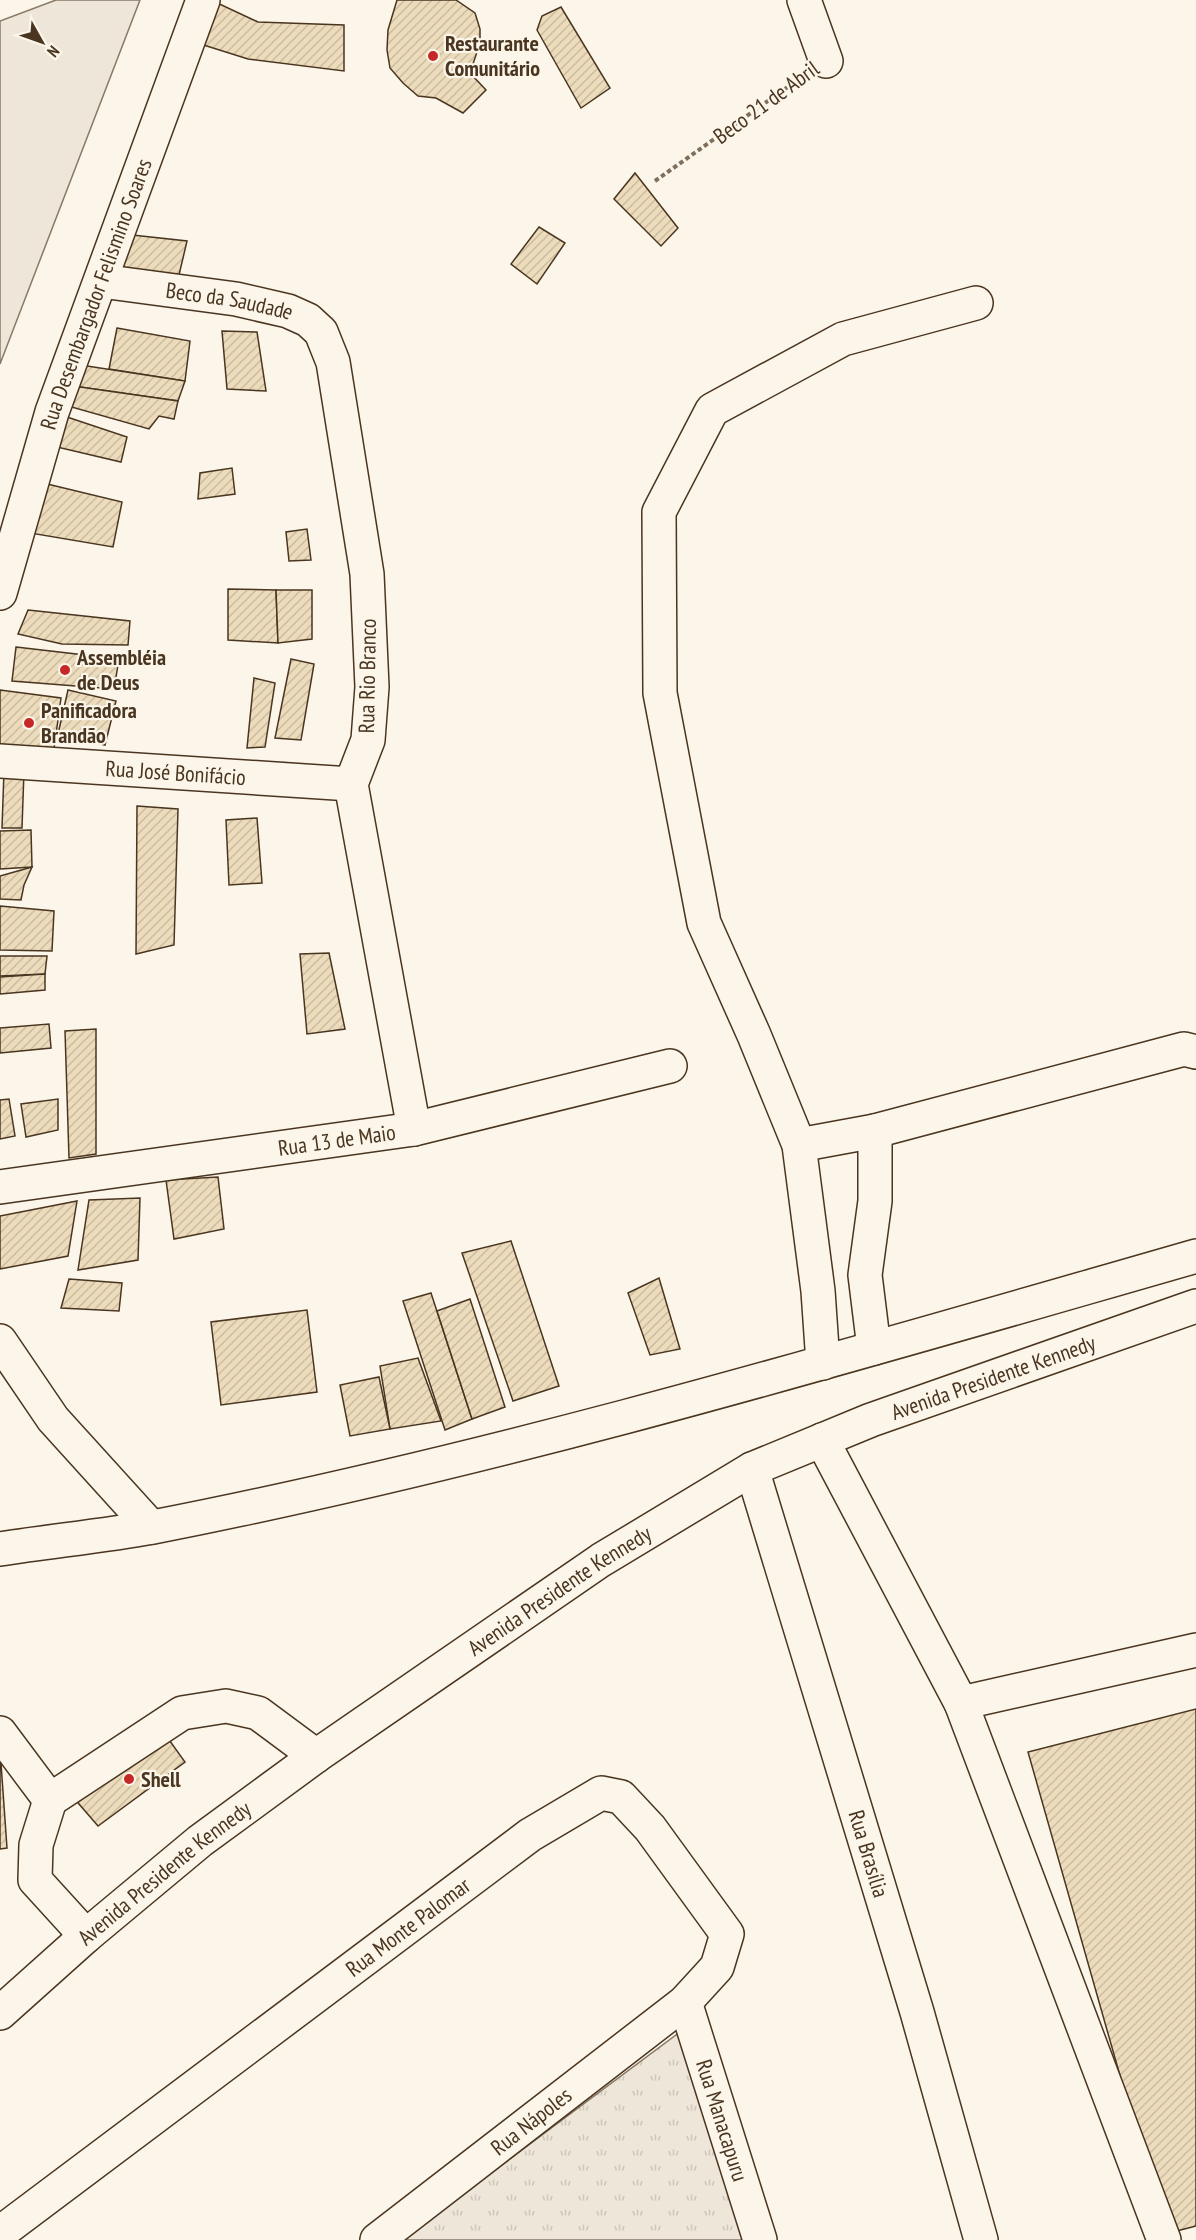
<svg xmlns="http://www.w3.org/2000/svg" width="1196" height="2240" font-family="'PT Sans Narrow',sans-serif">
  <defs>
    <pattern id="park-tufts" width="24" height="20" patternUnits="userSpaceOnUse" patternTransform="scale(1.5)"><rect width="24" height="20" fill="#ede6d9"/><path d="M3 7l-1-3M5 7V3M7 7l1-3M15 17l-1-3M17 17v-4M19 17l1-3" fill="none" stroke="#cdc6ba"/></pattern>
    <pattern id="building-hatch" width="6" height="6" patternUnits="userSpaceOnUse" patternTransform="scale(1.5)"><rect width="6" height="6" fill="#ecdcbc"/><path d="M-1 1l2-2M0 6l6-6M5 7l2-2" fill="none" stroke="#ccbda1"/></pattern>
  </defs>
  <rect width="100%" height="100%" fill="#fbf6e9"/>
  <path fill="#ede6d9" stroke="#887966" stroke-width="1.5" d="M56,0H140L0,364V21Z"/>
  <path fill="url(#park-tufts)" stroke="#887966" stroke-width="1.5" d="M680,2032L746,2240H401Z"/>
  <g fill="url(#building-hatch)" stroke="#4a3520" stroke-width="1.5">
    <path d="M211,0L258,22L344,25V71L248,59L194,42Z"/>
    <path d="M397,0H456L475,13L480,29V43L470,73L486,90L463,113L436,98L418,96L403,83L390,68L387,50L388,30Z"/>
    <path d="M561,7L610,88L581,108L537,30L542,16Z"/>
    <path d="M635,173L678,228L661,246L614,199Z"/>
    <path d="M539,227L565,243L537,284L511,264Z"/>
    <path d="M123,234L187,241L179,275L111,267Z"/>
    <path d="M117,328L190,341L185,381L109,369Z"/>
    <path d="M222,331L257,332L266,391L227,389Z"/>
    <path d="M74,364L185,381L178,401L66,385Z"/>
    <path d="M66,385L178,401L174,419L159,416L149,429L61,404Z"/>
    <path d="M67,417L127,437L121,462L57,447Z"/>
    <path d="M232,468L235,494L198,499L200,473Z"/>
    <path d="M39,482L122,502L113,547L30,533Z"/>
    <path d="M307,529L311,560L289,561L286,532Z"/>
    <path d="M228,589L276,590L278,643L228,640Z"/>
    <path d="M276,590H312V639L278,643Z"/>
    <path d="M28,610L130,621L128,645L62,644L18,634Z"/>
    <path d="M16,647L119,659L114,689L12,681Z"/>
    <path d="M291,659L314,664L301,740L275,738Z"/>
    <path d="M254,678L275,683L265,747L247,748Z"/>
    <path d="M0,690L61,698L53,756L0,748Z"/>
    <path d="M68,690L116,701L105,745L58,734Z"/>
    <path d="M4,771H24L22,828H2Z"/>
    <path d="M137,806L178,809L174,945L136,954Z"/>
    <path d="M257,818L262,883L229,885L226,820Z"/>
    <path d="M31,830L32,867L0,869V831Z"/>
    <path d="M32,867L24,885L21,900L0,899V876Z"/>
    <path d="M0,906L54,911L52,951L0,950Z"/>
    <path d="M329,953L345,1029L307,1034L300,954Z"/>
    <path d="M0,956H47L45,974L0,976Z"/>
    <path d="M45,974V990L0,994V977Z"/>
    <path d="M49,1024L51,1048L0,1053V1028Z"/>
    <path d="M96,1029V1154L69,1158L65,1031Z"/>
    <path d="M9,1099L15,1136L0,1139V1100Z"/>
    <path d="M58,1099V1130L26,1137L21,1104Z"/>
    <path d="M218,1177L224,1229L174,1239L166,1180Z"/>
    <path d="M140,1198L138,1260L78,1270L89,1200Z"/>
    <path d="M77,1201L68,1256L0,1269V1216Z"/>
    <path d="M511,1241L559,1386L513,1401L462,1253Z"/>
    <path d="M659,1278L680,1349L650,1355L628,1293Z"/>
    <path d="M69,1279L122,1283L119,1311L61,1308Z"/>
    <path d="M431,1293L472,1419L445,1430L403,1301Z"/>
    <path d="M470,1299L505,1407L472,1419L437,1311Z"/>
    <path d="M307,1310L317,1392L221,1405L211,1322Z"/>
    <path d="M418,1358L441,1421L390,1429L380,1366Z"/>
    <path d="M379,1377L390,1429L350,1436L340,1385Z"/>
    <path d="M1196,1709V2226L1165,2234L1028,1752Z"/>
    <path d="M162,1730L185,1762L98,1826L73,1797Z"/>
    <path d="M0,1749L7,1848L0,1849Z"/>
  </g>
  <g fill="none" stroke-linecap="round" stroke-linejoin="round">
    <g stroke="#4a3520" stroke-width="36">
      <g id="minor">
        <path d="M804,0L826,61"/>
        <path id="s1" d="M101,281L236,299L288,311L308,320L321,332L333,362L367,574L372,687L368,740L351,784L414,1129"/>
        <path id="s2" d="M0,593L52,412L203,0"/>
        <path id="s3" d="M0,761L351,784"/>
        <path d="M799,1145L875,1131L1184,1049L1196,1052"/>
        <path id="s4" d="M0,1187L414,1129L670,1066"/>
        <path d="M0,1341L53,1419L151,1527"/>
        <path d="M874,1348L865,1275L875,1201V1131"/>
        <path d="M823,1363L818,1291L799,1145L754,1035L704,923L660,693L659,512L712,410L843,339L976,303"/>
        <path d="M822,1440L961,1703L1164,2240"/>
        <path id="s5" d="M752,1469L917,2012L981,2240"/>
        <path d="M0,1549C51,1541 103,1536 153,1527C506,1458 851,1355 1196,1256"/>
        <path d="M961,1703L1196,1650"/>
        <path d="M0,1733L50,1800"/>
        <path d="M86,1936L35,1880L36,1845L50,1800L182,1713L226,1706L258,1713L316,1756"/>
        <path id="s6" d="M685,2002L760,2240"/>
        <path id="s7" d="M0,2013L86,1936L200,1841L316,1756L601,1560L752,1469L871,1420L1196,1306"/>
        <path id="s8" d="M0,2233L530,1835L601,1793L621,1797L650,1828L727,1934L717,1967L685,2002L377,2240"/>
      </g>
    </g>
    <path stroke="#7f6f5c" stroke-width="4" stroke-dasharray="4.5 3" stroke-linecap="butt" d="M655,181L799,79"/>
    <use href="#minor" stroke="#fbf6e9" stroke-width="33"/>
  </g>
  <g fill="#c62828" stroke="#fbf6e9" stroke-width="2">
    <circle cx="433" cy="56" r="6"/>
    <circle cx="65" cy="670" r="6"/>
    <circle cx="29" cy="723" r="6"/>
    <circle cx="129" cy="1779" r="6"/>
  </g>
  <g text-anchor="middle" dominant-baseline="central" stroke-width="4.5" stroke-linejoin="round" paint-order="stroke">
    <g font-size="22" font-weight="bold" fill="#4a3520" stroke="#fbf6e9" text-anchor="start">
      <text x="445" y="43">Restaurante<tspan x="445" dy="25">Comunitário</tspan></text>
      <text x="77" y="657">Assembléia<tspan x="77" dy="25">de Deus</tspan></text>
      <text x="41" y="710">Panificadora<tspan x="41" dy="25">Brandão</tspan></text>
      <text x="141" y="1779">Shell</text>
    </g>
    <g font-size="22" fill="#4a3520" stroke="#fbf6e9">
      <text transform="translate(766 102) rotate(-36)">Beco 21 de Abril</text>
      <text stroke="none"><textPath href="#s2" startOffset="314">Rua Desembargador Felismino Soares</textPath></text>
      <text stroke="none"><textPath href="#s1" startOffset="130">Beco da Saudade</textPath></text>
      <text transform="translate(367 676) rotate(-89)">Rua Rio Branco</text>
      <text stroke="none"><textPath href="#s3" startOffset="176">Rua José Bonifácio</textPath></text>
      <text stroke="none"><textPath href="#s4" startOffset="340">Rua 13 de Maio</textPath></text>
      <text stroke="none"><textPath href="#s7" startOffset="1188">Avenida Presidente Kennedy</textPath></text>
      <text stroke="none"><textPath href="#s7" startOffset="702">Avenida Presidente Kennedy</textPath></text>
      <text stroke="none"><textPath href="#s5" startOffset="402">Rua Brasília</textPath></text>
      <text stroke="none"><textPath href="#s7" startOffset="216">Avenida Presidente Kennedy</textPath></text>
      <text stroke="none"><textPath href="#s8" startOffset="510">Rua Monte Palomar</textPath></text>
      <text transform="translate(531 2121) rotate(-38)">Rua Nápoles</text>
      <text stroke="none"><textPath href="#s6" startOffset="124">Rua Manacapuru</textPath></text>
    </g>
  </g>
  <g transform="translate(42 42) rotate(130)" stroke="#fbf6e9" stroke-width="4.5" paint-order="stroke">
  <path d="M0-4.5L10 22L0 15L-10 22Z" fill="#4a3520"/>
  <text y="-9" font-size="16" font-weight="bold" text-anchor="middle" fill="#4a3520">N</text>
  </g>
</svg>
